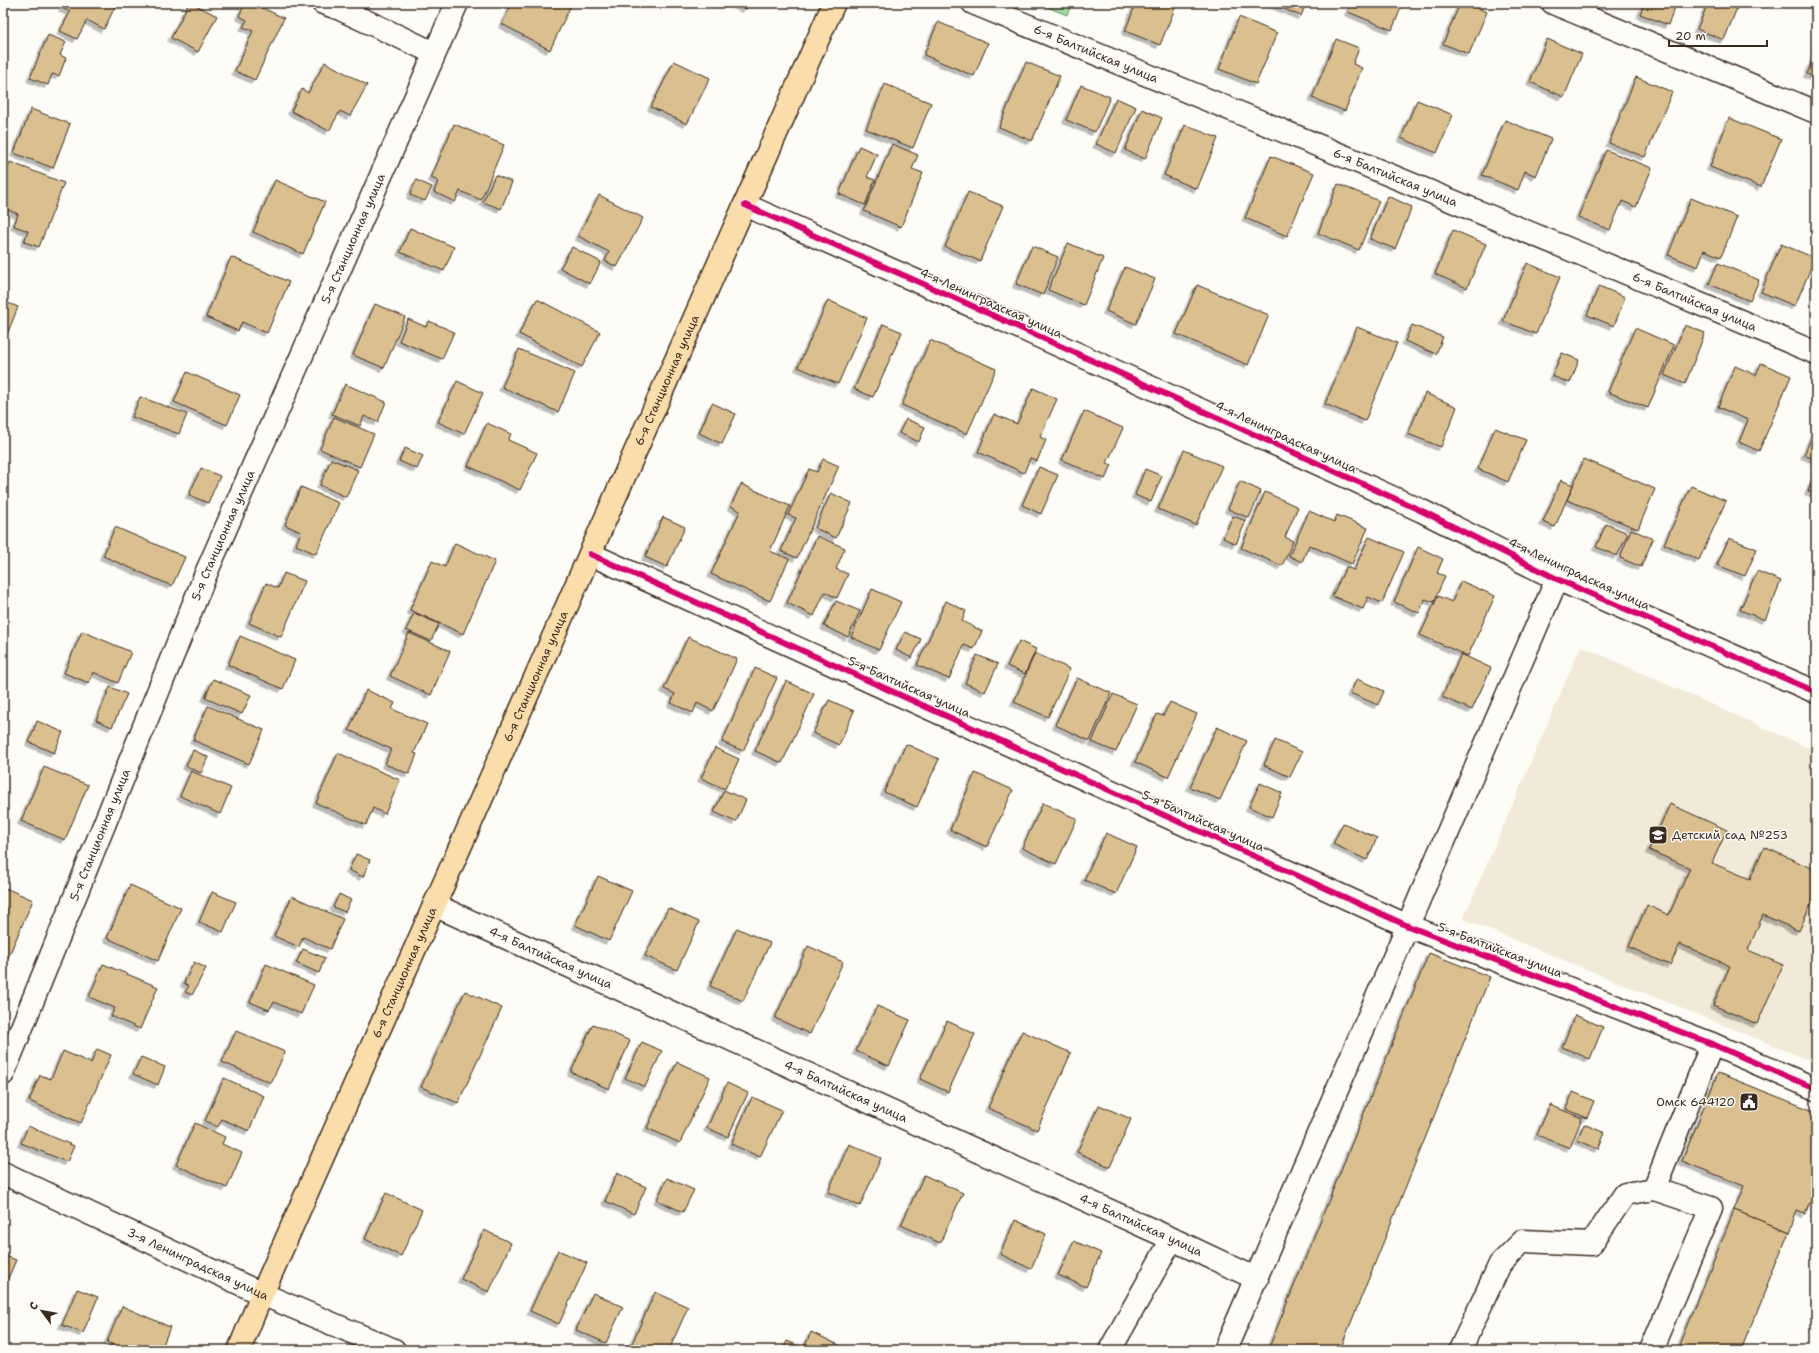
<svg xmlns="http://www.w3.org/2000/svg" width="1819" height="1353" font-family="'Shantell Sans',sans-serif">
  <defs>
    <filter id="shadow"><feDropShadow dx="-3.5" dy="3.5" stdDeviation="0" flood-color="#0004"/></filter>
  </defs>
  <rect width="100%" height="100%" fill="#fdfcf7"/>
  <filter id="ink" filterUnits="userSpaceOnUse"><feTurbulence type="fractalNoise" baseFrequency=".025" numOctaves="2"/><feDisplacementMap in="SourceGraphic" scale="8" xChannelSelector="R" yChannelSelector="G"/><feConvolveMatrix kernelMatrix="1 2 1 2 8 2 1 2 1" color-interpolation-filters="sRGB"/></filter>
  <g filter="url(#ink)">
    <path fill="#f2ead8" d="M1581,646L1816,751V1063L1463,919Z"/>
    <path fill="#a0dda4" stroke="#6e8461" d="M1037,3H1072L1067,15Z"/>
    <g fill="#dac090" stroke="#3b2a1e" filter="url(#shadow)">
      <path d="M65,3H117L104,29L87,20L77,39L60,31L70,12L62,8Z"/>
      <path d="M189,3H192L217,16L198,52L171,38Z"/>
      <path d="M245,3H252L284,18L255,80L235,71L253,31L243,27L247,20L239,16Z"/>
      <path d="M512,3H572L550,50L502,24Z"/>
      <path d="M732,3H749L746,9Z"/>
      <path d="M1136,3H1177L1160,45L1125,31Z"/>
      <path d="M1270,3H1306L1301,16Z"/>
      <path d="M1352,3H1403L1392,30L1348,12Z"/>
      <path d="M1460,3H1466L1487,12L1469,54L1443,44Z"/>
      <path d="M1645,3H1665L1675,7L1668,25L1640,14Z"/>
      <path d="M1708,3H1725L1737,8L1724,40L1697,29Z"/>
      <path d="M1239,17L1277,33L1256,84L1219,69Z"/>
      <path d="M938,22L988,43L974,76L924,55Z"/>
      <path d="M48,35L66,42L60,55L66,58L59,76L52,74L48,85L30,78Z"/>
      <path d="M1336,39L1359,48L1353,64L1362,68L1345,111L1312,98Z"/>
      <path d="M1547,39L1582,54L1564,97L1530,82Z"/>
      <path d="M1816,52V78L1807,74Z"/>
      <path d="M674,61L710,78L687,124L651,107Z"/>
      <path d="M325,62L367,85L350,116L340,111L329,131L291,111L302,89L308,93Z"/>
      <path d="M1026,62L1060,76L1032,141L999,127Z"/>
      <path d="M1636,77L1672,92L1645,157L1609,143Z"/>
      <path d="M885,84L931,103L913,148L866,129Z"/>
      <path d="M1081,85L1110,97L1095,132L1066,120Z"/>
      <path d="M1116,98L1136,107L1116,153L1096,144Z"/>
      <path d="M1417,100L1453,115L1437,153L1401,138Z"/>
      <path d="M31,109L70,124L53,168L14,153Z"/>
      <path d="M1142,109L1162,118L1145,159L1125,150Z"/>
      <path d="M1729,118L1781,139L1761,187L1710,167Z"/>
      <path d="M1505,120L1551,139L1536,176L1525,171L1518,190L1482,175Z"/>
      <path d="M454,124L504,145L481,200L460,191L455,202L434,192L438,181L431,178Z"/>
      <path d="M1185,125L1218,138L1197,189L1164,175Z"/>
      <path d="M892,144L918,155L912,169L923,173L901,227L864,211Z"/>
      <path d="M859,146L877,154L867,177L875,180L865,205L839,194Z"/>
      <path d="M1606,150L1652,168L1636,207L1622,201L1610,230L1578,217Z"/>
      <path d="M1271,156L1314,173L1287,236L1245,218Z"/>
      <path d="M10,162L64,183L39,247L24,242L28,231L14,226L18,214L3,208V179Z"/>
      <path d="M495,175L512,182L501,209L483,202Z"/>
      <path d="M275,180L325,202L303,254L253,232Z"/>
      <path d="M416,180L432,187L425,201L410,195Z"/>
      <path d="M1338,184L1379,201L1359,250L1318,233Z"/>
      <path d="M968,192L1003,206L980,261L945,247Z"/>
      <path d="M599,195L643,218L617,267L605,261L609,252L578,236Z"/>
      <path d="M1388,196L1412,207L1395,249L1370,239Z"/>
      <path d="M1691,198L1737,217L1721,257L1704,250L1698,267L1668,255Z"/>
      <path d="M410,228L454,247L444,271L400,252Z"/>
      <path d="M1453,230L1486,244L1467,288L1435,274Z"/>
      <path d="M1068,243L1103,258L1084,305L1048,290Z"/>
      <path d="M1781,244L1815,258L1795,306L1761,292Z"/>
      <path d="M1032,246L1058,257L1043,295L1016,284Z"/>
      <path d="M572,247L601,262L590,284L560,268Z"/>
      <path d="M231,257L289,282L267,333L242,322L238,331L206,317Z"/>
      <path d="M1527,263L1560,277L1536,334L1503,321Z"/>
      <path d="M1718,263L1759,280L1750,301L1709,284Z"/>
      <path d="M1125,267L1155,279L1136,324L1106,311Z"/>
      <path d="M1197,285L1269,315L1248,365L1176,334Z"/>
      <path d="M1599,286L1625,297L1614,326L1587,315Z"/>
      <path d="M537,299L600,332L582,367L519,334Z"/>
      <path d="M828,300L867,318L838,384L798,367Z"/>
      <path d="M3,301L18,307L6,337L3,336Z"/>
      <path d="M375,304L405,317L384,368L353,355Z"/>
      <path d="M408,319L426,327L429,321L454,332L442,359L399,341Z"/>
      <path d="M883,324L902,332L873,397L854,389Z"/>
      <path d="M1412,325L1443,337L1436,354L1405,341Z"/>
      <path d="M1685,325L1705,333L1685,384L1664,375Z"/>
      <path d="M1357,327L1397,343L1365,421L1325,404Z"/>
      <path d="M1635,328L1674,345L1648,408L1608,392Z"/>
      <path d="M930,340L996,369L967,434L902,405Z"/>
      <path d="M519,349L575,373L558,412L502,387Z"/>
      <path d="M1562,353L1579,360L1570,383L1552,376Z"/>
      <path d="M1761,363L1791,376L1759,451L1739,442L1748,420L1718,407L1735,366L1756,375Z"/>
      <path d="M187,372L240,395L227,425L174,402Z"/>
      <path d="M457,381L483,393L464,434L438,422Z"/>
      <path d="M345,384L386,402L378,422L364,416L360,426L332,414Z"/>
      <path d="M1033,388L1057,399L1040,437L1046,440L1037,461L1030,458L1024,473L978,452L994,414L1017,424Z"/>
      <path d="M1425,393L1457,407L1441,447L1408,434Z"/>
      <path d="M140,397L187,414L179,434L132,417Z"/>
      <path d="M712,403L736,414L722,444L699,433Z"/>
      <path d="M1084,411L1123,428L1107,463L1112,465L1105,479L1062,460Z"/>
      <path d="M334,417L374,434L360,467L320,449Z"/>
      <path d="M906,419L925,427L919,442L899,433Z"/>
      <path d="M487,423L511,434L508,440L537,453L520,490L468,466Z"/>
      <path d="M1816,427V460L1804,455Z"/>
      <path d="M1495,428L1526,440L1508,482L1478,469Z"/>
      <path d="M405,448L423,456L417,469L399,461Z"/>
      <path d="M1184,450L1222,466L1196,525L1158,509Z"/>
      <path d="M331,459L358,470L346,497L320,485Z"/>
      <path d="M823,459L839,466L797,558L781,551L796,518L788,515L809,469L817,472Z"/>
      <path d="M1584,459L1655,489L1638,529L1567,500Z"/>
      <path d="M1039,467L1058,475L1041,514L1022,505Z"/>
      <path d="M201,468L220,476L208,503L189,495Z"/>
      <path d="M1145,469L1162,476L1151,502L1135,495Z"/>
      <path d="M1816,473V494L1808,491Z"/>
      <path d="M1561,480L1573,485L1555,527L1543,522Z"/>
      <path d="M1240,481L1261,491L1249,518L1228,509Z"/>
      <path d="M741,484L790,506L770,551L789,559L770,601L711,574L740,511L731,506Z"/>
      <path d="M1691,486L1726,501L1699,560L1664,544Z"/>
      <path d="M301,487L339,503L316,554L296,545L301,532L285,525Z"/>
      <path d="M1265,492L1298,507L1285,537L1293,541L1282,566L1241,548Z"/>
      <path d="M831,493L852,503L836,538L815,528Z"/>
      <path d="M1309,511L1334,522L1337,515L1368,528L1352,564L1309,545L1302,562L1289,556Z"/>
      <path d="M1233,516L1246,521L1236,544L1223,538Z"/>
      <path d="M663,517L685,527L667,567L645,557Z"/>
      <path d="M1606,524L1628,533L1617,556L1596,547Z"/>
      <path d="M115,527L185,557L172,586L103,556Z"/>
      <path d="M1631,529L1653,539L1641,567L1620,558Z"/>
      <path d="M817,536L845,548L836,569L848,574L837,598L825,592L814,616L787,603Z"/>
      <path d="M1369,537L1404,552L1382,603L1368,597L1363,609L1332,596L1346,567L1354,570Z"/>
      <path d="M1729,538L1757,549L1745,576L1717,565Z"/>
      <path d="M455,543L495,561L463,634L410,610L432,561L445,567Z"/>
      <path d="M1418,547L1443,559L1437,573L1445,576L1434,602L1425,599L1419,613L1394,602Z"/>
      <path d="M1757,571L1781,581L1765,620L1740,610Z"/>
      <path d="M284,573L305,581L281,637L249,623L266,583L278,588Z"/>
      <path d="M1461,581L1495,596L1468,656L1420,635L1438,596L1452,602Z"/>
      <path d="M872,589L901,602L879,650L851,637Z"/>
      <path d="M836,601L860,611L848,637L824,626Z"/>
      <path d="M946,601L966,611L962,621L982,631L974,649L964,645L949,679L917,665Z"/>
      <path d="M414,613L439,624L431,641L406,630Z"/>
      <path d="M82,631L131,652L118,683L93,672L89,683L64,673Z"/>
      <path d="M905,632L921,639L912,658L896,650Z"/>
      <path d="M409,633L450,651L431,695L390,676Z"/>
      <path d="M240,636L295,660L283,689L228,665Z"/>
      <path d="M688,637L737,659L713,711L697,703L693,713L671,703L675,694L664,689Z"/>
      <path d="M1019,641L1036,649L1025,674L1007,666Z"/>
      <path d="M1035,653L1070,669L1048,717L1014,702Z"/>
      <path d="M1461,654L1491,668L1472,710L1442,697Z"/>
      <path d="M977,655L998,664L985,692L965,683Z"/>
      <path d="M755,668L777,678L743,751L722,742Z"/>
      <path d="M1077,678L1111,693L1090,741L1055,725Z"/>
      <path d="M213,679L251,695L242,714L205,698Z"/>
      <path d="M1357,679L1384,691L1378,705L1350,693Z"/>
      <path d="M786,681L814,694L782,763L755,751Z"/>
      <path d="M110,687L127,694L112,727L96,720Z"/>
      <path d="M366,690L395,703L392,709L427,724L414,753L417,754L409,774L385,764L391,749L349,730Z"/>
      <path d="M1113,694L1137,704L1116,752L1092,742Z"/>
      <path d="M829,700L854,711L839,745L813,733Z"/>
      <path d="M1170,702L1197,714L1168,777L1135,762L1157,714L1163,716Z"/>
      <path d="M208,706L264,730L249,764L193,740Z"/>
      <path d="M37,721L63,732L54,753L29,742Z"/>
      <path d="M1217,727L1247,741L1220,800L1190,787Z"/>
      <path d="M1275,740L1302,752L1290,777L1264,765Z"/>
      <path d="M906,744L939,759L917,807L884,792Z"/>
      <path d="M715,748L739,759L725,789L701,778Z"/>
      <path d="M193,750L208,757L201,773L186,766Z"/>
      <path d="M338,753L400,780L385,814L373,808L366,825L316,803Z"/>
      <path d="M44,767L88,785L65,840L21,821Z"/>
      <path d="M191,771L231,788L220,814L180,796Z"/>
      <path d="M975,773L1013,790L987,847L950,830Z"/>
      <path d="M1260,783L1282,793L1272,817L1249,807Z"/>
      <path d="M724,790L746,800L736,822L714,812Z"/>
      <path d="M1043,803L1077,819L1056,864L1022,848Z"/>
      <path d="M1670,804L1727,830L1712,863L1750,879L1764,847L1816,870V893L1799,931L1763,915L1748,950L1783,965L1757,1024L1713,1005L1730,966L1680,944L1670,965L1629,947L1647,905L1669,915L1690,868L1649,850Z"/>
      <path d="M1343,823L1377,838L1367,860L1333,844Z"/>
      <path d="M1106,833L1137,847L1116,894L1084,880Z"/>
      <path d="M356,854L370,860L363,877L349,870Z"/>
      <path d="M598,876L632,891L609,941L575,925Z"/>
      <path d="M130,885L181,908L158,961L107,938Z"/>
      <path d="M3,887L33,900L4,967H3Z"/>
      <path d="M212,892L236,902L223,932L199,922Z"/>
      <path d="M339,894L351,900L345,912L333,907Z"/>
      <path d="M292,896L343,919L330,949L303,937L299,947L274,936Z"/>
      <path d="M668,908L699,922L677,970L645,956Z"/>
      <path d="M737,928L770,943L743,1001L710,986Z"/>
      <path d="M808,946L843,962L810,1034L775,1018Z"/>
      <path d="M303,949L325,958L319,973L296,963Z"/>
      <path d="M1429,953L1490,977L1340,1350H1268Z"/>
      <path d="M194,962L206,968L192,995L185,992L189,986L184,983Z"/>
      <path d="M103,964L158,987L140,1029L111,1016L115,1008L89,997Z"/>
      <path d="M266,964L314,985L301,1014L274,1002L269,1010L250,1002Z"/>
      <path d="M465,991L502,1008L458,1103L421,1087Z"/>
      <path d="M877,1006L910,1020L889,1066L856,1051Z"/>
      <path d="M1575,1015L1603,1027L1590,1059L1562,1047Z"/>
      <path d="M947,1021L975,1034L948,1092L920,1079Z"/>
      <path d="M593,1024L630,1041L609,1089L571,1072Z"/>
      <path d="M236,1031L285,1052L271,1083L222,1062Z"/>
      <path d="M1022,1031L1071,1053L1037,1130L988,1108Z"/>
      <path d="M642,1042L662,1051L645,1087L625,1078Z"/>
      <path d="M97,1049L111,1055L81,1123L29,1101L40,1075L51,1079L63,1051L91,1063Z"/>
      <path d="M141,1057L165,1067L158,1085L133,1074Z"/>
      <path d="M677,1062L710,1077L680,1143L647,1128Z"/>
      <path d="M1718,1073L1816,1112V1188L1805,1214L1797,1211L1789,1232L1734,1210L1744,1186L1682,1161Z"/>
      <path d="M224,1078L264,1096L249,1131L222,1119L218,1127L205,1121Z"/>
      <path d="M727,1083L748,1093L728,1137L707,1128Z"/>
      <path d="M1573,1092L1594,1101L1587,1118L1566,1109Z"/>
      <path d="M752,1097L782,1110L760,1157L731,1144Z"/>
      <path d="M1099,1105L1131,1119L1110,1167L1077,1152Z"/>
      <path d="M1550,1105L1582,1118L1570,1148L1537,1135Z"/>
      <path d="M195,1123L225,1137L222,1144L242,1153L227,1188L176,1165Z"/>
      <path d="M1584,1124L1605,1133L1598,1149L1577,1140Z"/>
      <path d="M28,1126L74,1146L67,1162L21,1143Z"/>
      <path d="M849,1144L881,1158L860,1206L828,1192Z"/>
      <path d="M617,1173L646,1187L634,1214L605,1201Z"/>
      <path d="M924,1175L963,1193L940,1243L901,1225Z"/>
      <path d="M667,1178L694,1190L683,1212L657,1200Z"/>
      <path d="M386,1193L422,1210L401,1256L365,1239Z"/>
      <path d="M1734,1210L1789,1232L1741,1350H1678Z"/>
      <path d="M1015,1220L1046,1234L1031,1269L1000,1254Z"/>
      <path d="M484,1230L511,1243L489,1292L461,1279Z"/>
      <path d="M1074,1241L1101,1253L1086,1287L1058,1275Z"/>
      <path d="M558,1250L587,1263L559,1324L530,1311Z"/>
      <path d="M3,1255L16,1260L3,1290Z"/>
      <path d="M77,1289L98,1297L83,1333L62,1325Z"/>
      <path d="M655,1292L688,1307L669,1350H629Z"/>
      <path d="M593,1293L623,1307L606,1343L576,1330Z"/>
      <path d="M122,1306L170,1327L161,1350H125L107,1342Z"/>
      <path d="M811,1332L839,1345L837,1350H783L787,1341L804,1348Z"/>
    </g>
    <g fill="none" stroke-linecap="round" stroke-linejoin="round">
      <g stroke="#3b2a1e" stroke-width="25">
        <g id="minor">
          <path d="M323,3L340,9L434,53"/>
          <path id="s1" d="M973,3L1593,259L1816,353"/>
          <path d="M1553,3L1816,112"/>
          <path d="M745,205L957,299L1422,511L1557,579L1816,692"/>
          <path d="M590,554L1408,926L1712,1044L1816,1089"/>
          <path id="s2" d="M434,905L1172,1239L1257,1279"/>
          <path id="s3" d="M3,1074L207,571L457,3"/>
          <path id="s4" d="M3,1173L262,1294L394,1350"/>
          <path d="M1110,1350L1172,1239"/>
          <path d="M1225,1350L1557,579"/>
          <path d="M1460,1350L1500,1264L1523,1241L1591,1244L1625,1194L1654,1189"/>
          <path d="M1651,1350L1711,1208L1654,1189L1712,1044"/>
        </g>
      </g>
      <g stroke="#3b2a1e" stroke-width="25">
        <g id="major">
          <path id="s5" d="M239,1350L262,1294L834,3"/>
        </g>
      </g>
      <use href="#minor" stroke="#fdfcf7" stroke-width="22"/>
      <use href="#major" stroke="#fbdcab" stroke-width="22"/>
      <g stroke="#fdfcf7" stroke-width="8">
        <g id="cycleway">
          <path d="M745,205L957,299L1422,511L1557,579L1816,692"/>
          <path d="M590,554L1408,926L1712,1044L1816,1089"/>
        </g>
      </g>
      <use href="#cycleway" stroke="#d6006c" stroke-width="6"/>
    </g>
  </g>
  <defs>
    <g id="school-square" transform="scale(1)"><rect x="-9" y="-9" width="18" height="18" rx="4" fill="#3b2a1e" stroke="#fdfcf7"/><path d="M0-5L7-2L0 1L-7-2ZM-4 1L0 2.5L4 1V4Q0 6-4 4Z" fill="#fff"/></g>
    <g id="civic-square" transform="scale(1)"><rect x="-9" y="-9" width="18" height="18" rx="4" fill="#3b2a1e" stroke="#fdfcf7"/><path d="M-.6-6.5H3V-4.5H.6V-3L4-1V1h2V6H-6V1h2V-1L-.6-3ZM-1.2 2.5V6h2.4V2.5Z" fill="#fff"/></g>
  </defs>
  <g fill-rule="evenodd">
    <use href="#school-square" x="1658" y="835"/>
    <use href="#civic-square" x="1749" y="1102"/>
  </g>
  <g text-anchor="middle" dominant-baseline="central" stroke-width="3" stroke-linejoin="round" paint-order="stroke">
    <g font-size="12" fill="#3b2a1e" stroke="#fdfcf7">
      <text stroke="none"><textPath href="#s1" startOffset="133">6-я Балтийская улица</textPath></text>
      <text stroke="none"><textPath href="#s1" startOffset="457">6-я Балтийская улица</textPath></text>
      <text stroke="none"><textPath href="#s3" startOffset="906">5-я Станционная улица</textPath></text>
      <text stroke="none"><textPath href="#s1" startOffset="781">6-я Балтийская улица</textPath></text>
      <text transform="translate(991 303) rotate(24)">4-я Ленинградская улица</text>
      <text stroke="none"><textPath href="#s5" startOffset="1060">6-я Станционная улица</textPath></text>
      <text transform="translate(1286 437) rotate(25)">4-я Ленинградская улица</text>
      <text stroke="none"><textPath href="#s3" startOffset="582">5-я Станционная улица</textPath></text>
      <text transform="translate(1579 574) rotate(25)">4-я Ленинградская улица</text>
      <text stroke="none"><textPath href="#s5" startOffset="736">6-я Станционная улица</textPath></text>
      <text transform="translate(909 687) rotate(24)">5-я Балтийская улица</text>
      <text transform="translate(1203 821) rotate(24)">5-я Балтийская улица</text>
      <text stroke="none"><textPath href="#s3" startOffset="258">5-я Станционная улица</textPath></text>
      <text transform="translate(1500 950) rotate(21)">5-я Балтийская улица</text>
      <text stroke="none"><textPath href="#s2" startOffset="128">4-я Балтийская улица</textPath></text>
      <text stroke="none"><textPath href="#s5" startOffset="412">6-я Станционная улица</textPath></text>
      <text stroke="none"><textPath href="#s2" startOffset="452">4-я Балтийская улица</textPath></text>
      <text stroke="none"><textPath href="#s2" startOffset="776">4-я Балтийская улица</textPath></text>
      <text stroke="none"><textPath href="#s4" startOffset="215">3-я Ленинградская улица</textPath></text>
    </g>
    <g font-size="12" fill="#3b2a1e" stroke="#fdfcf7" text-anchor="start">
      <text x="1672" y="835">Детский сад №253</text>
      <text x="1735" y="1102" text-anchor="end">Омск 644120</text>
    </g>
  </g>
  <rect width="1819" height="1353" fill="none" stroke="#fdfcf7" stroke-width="16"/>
  <rect x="8" y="8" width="1803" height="1337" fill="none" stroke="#3b2a1e" stroke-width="1.5" filter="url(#ink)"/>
  <g transform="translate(42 1311) rotate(302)" stroke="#fdfcf7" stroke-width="3" paint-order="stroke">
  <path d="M0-3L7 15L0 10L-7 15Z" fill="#3b2a1e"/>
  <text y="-6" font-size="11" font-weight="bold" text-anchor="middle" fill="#3b2a1e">С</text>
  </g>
  <path d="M1669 40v6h98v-6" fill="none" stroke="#3b2a1e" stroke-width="2"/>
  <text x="1675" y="40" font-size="12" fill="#3b2a1e" stroke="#fdfcf7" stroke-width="3" paint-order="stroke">20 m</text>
</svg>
